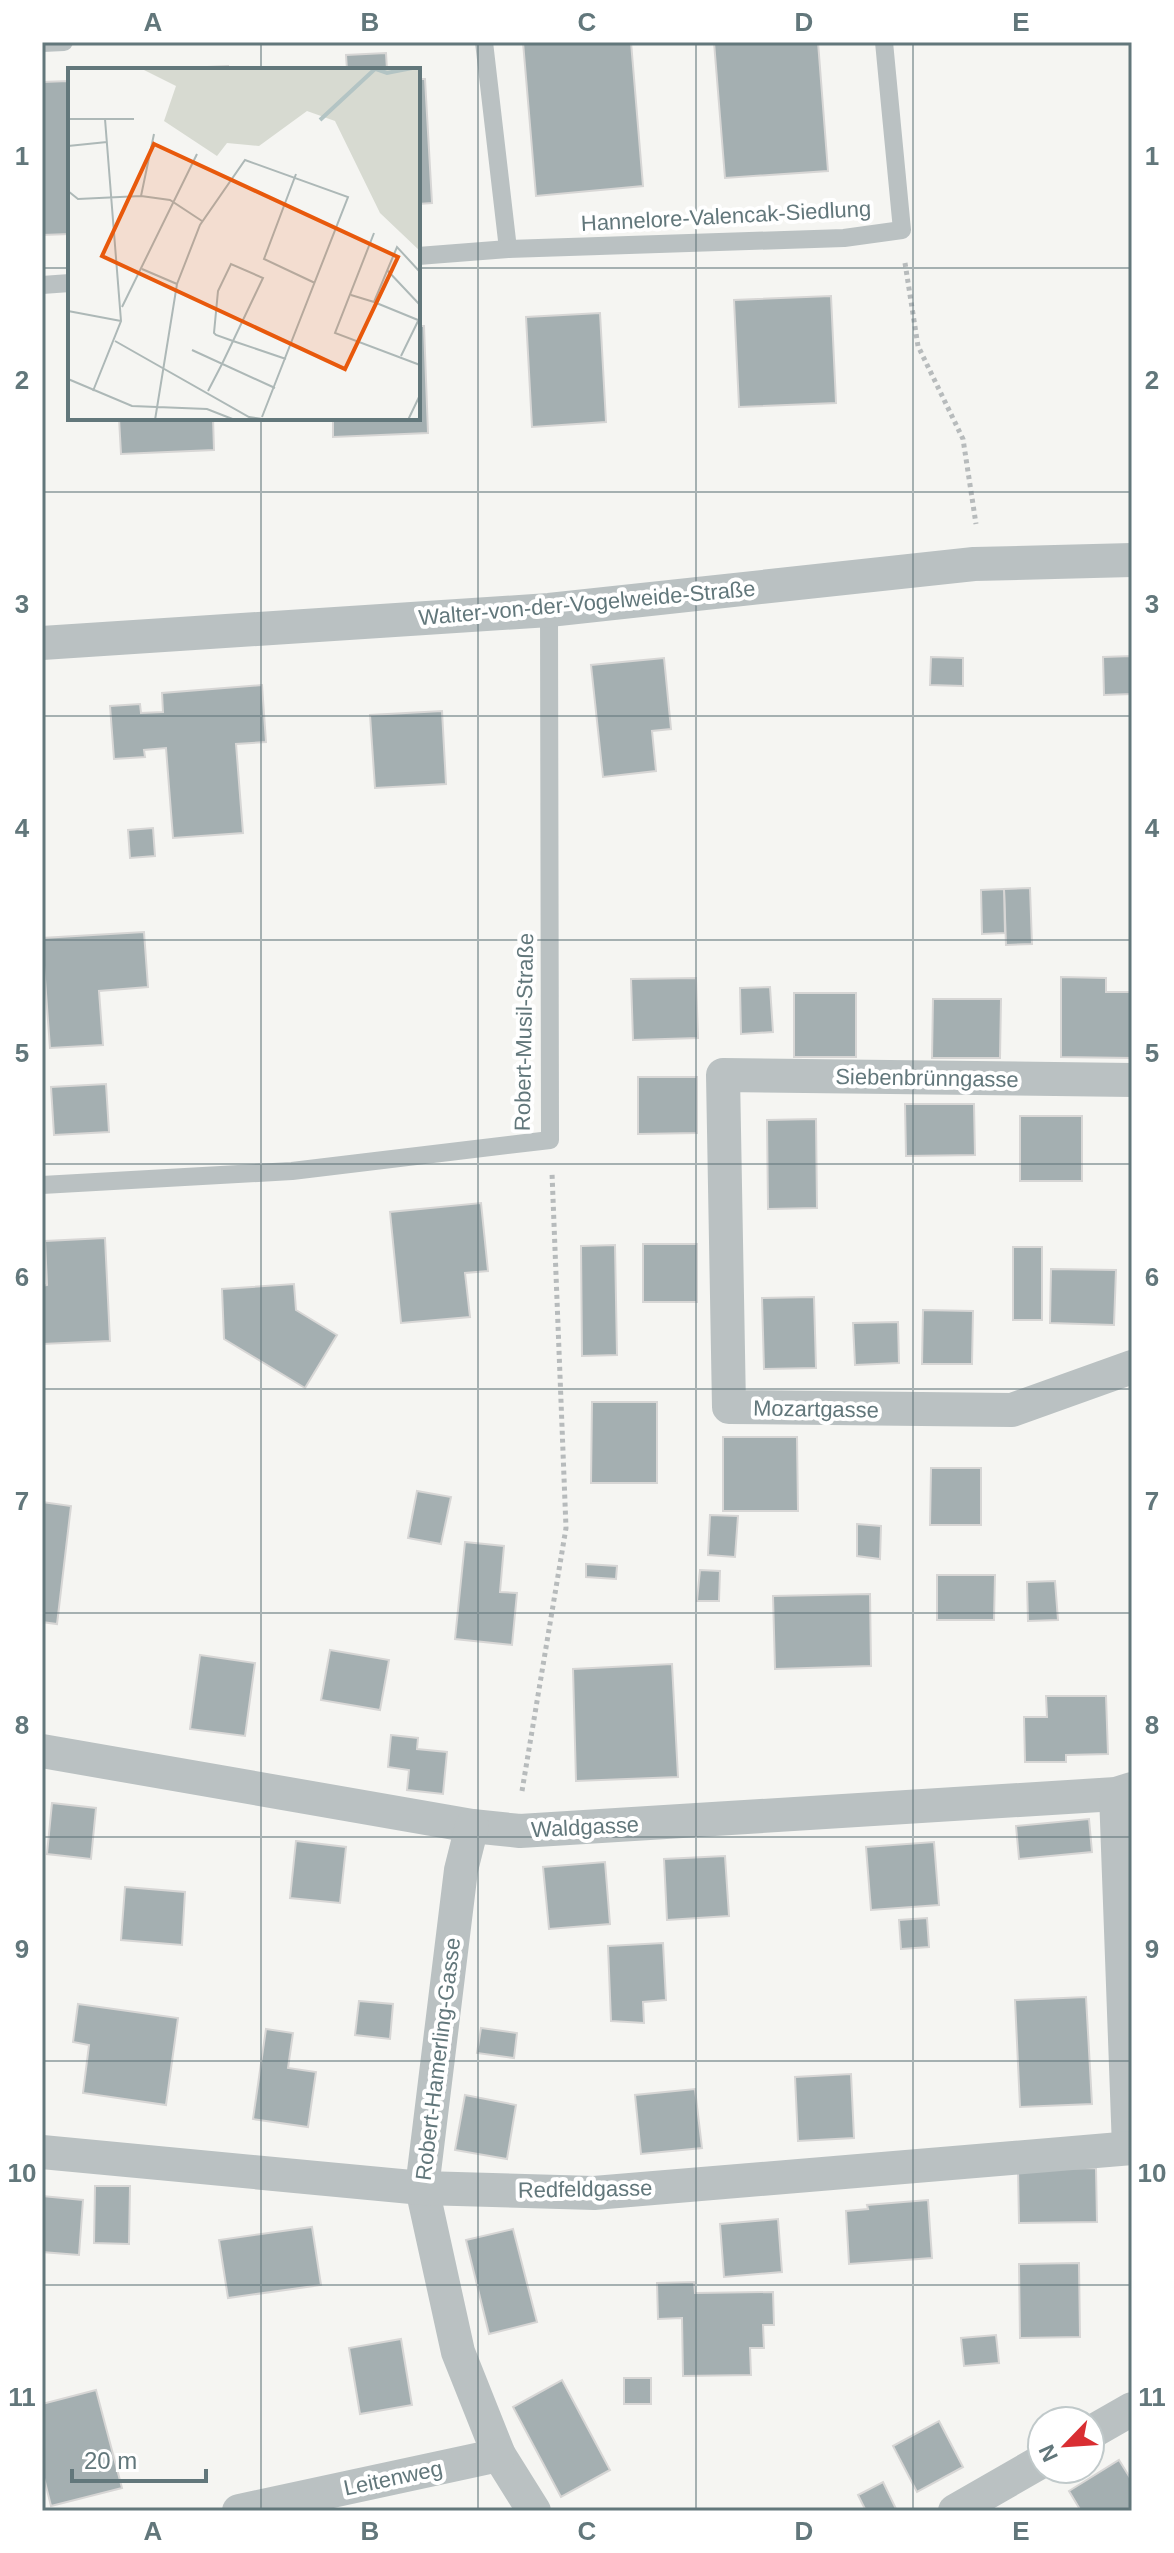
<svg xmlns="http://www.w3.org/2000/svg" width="1174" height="2553" font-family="Arial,sans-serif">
  <rect width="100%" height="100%" fill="#f5f5f2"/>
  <g fill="#a4afb1" stroke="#d7d6d5" stroke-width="2">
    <path d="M523,42H631L643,186L536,196Z"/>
    <path d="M714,42H818L828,171L725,178Z"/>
    <path d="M386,53L387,70H347L346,55Z"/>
    <path d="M228,66V70H188L187,68Z"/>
    <path d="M418,79H425L432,203L418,204Z"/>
    <path d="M69,81L70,234L42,235V82Z"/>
    <path d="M831,296L836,403L739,407L734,300Z"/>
    <path d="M600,313L606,422L532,427L526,317Z"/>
    <path d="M418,326H424L428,433L333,437V418H418Z"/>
    <path d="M119,418H213L214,450L121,454Z"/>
    <path d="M1132,656V694L1104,695L1103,657Z"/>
    <path d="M931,657L963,658V686L930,685Z"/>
    <path d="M664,658L671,729L652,731L656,771L603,777L591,665Z"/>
    <path d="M262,685L266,742L236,744L243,833L173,838L166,748L144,750L145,757L114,759L110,706L140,704L141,713L163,712L162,693Z"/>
    <path d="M442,711L446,784L375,788L370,715Z"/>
    <path d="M153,828L155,856L130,858L128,830Z"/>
    <path d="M1030,888L1032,944L1006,945L1004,889Z"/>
    <path d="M1004,889L1005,933L982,934L981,890Z"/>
    <path d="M144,932L148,987L99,991L103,1045L50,1048L42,938Z"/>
    <path d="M1061,977L1106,978V992H1130L1132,1058L1061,1057Z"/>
    <path d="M696,978L698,1038L633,1040L631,979Z"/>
    <path d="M770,987L773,1032L741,1034L740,988Z"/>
    <path d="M1130,992H1132V1058Z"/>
    <rect x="794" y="993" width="62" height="64"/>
    <path d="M933,999H1001L1000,1058H932Z"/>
    <path d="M638,1077H697V1133L638,1134Z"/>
    <path d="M106,1084L109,1132L54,1135L51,1087Z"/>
    <path d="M905,1104H974L975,1155L906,1156Z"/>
    <rect x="1020" y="1116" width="62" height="65"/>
    <path d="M816,1119L817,1208L768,1209L767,1120Z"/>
    <path d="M481,1203L488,1271L465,1273L470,1317L401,1323L390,1212Z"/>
    <path d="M105,1238L110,1341L42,1344V1286L47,1285L45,1241Z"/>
    <rect x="643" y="1244" width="54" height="58"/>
    <path d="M615,1245L617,1355L582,1356L581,1246Z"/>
    <rect x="1013" y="1247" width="29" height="73"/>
    <path d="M1051,1269L1116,1270L1114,1325L1050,1323Z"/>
    <path d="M294,1284L296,1310L337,1335L305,1388L224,1339L222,1289Z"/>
    <path d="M814,1297L816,1368L764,1369L762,1298Z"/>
    <path d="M923,1310L973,1311L972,1364H922Z"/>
    <path d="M898,1322L899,1363L855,1365L853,1323Z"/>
    <path d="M592,1402H657V1483H591Z"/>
    <path d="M723,1437H797L798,1511H723Z"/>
    <path d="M931,1468H981V1525H930Z"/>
    <path d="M417,1491L451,1497L441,1544L408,1538Z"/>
    <path d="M42,1502L71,1506L57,1624L42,1622Z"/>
    <path d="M710,1515L738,1516L735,1557L708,1555Z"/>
    <path d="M857,1524L881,1526L880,1559L857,1556Z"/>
    <path d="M465,1542L504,1546L500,1592L517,1593L512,1645L455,1639Z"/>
    <path d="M586,1564L617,1566L616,1579L586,1577Z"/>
    <path d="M700,1570L720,1571L719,1601H697Z"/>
    <path d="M937,1575H995L994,1620H937Z"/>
    <path d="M1055,1581L1058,1620L1028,1621L1027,1582Z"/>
    <path d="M870,1594L871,1666L775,1669L773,1596Z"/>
    <path d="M330,1650L389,1660L380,1710L321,1700Z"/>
    <path d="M200,1655L255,1663L245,1736L190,1729Z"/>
    <path d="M672,1664L678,1777L576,1781L573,1669Z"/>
    <path d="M1046,1696H1106L1108,1754L1066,1755V1762H1025L1024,1717H1047Z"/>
    <path d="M391,1735L418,1738L417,1749L447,1752L443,1794L407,1790L409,1770L388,1767Z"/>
    <path d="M52,1803L96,1808L91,1859L47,1854Z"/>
    <path d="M1089,1819L1092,1852L1019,1859L1016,1826Z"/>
    <path d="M296,1841L346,1847L340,1903L290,1898Z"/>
    <path d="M934,1842L939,1905L871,1910L866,1847Z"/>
    <path d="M725,1856L729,1916L667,1920L664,1859Z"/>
    <path d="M605,1862L610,1924L549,1929L543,1867Z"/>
    <path d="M125,1887L185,1892L182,1945L121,1940Z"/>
    <path d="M927,1918L929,1947L901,1949L899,1920Z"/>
    <path d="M663,1943L666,2000L643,2002L644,2023L611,2021L608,1946Z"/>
    <path d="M1086,1997L1092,2104L1020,2107L1015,2000Z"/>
    <path d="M359,2001L393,2004L390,2039L355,2035Z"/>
    <path d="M78,2004L178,2018L166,2105L83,2093L89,2045L73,2042Z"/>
    <path d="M481,2028L517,2033L514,2058L477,2053Z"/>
    <path d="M266,2029L293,2033L288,2068L316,2072L308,2127L253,2119Z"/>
    <path d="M851,2074L854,2138L798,2141L795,2077Z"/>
    <path d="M695,2089L702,2148L641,2154L635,2095Z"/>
    <path d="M465,2095L516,2105L507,2159L455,2150Z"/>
    <path d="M1096,2168L1097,2222L1019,2223L1018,2169Z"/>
    <path d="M95,2186H130L129,2244L94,2243Z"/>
    <path d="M42,2196L83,2200L79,2255L42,2252Z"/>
    <path d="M928,2200L932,2258L849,2264L846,2211L868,2209L867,2205Z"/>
    <path d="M778,2219L782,2272L724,2277L720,2224Z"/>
    <path d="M312,2227L321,2285L228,2298L219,2240Z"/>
    <path d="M513,2229L537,2322L489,2334L466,2240Z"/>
    <path d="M1079,2263L1080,2337L1020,2338L1019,2264Z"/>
    <path d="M694,2282L695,2293L773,2292L774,2325H763L764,2348H750L751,2375L683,2376L682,2318L658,2319L657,2283Z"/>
    <path d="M996,2335L999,2363L964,2366L961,2338Z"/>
    <path d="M401,2339L412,2405L360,2414L349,2348Z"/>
    <rect x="624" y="2378" width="27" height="26"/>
    <path d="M562,2380L610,2470L561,2497L513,2407Z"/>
    <path d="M96,2390L122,2488L51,2506L42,2470V2404Z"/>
    <path d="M939,2421L963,2467L917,2492L893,2446Z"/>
    <path d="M1119,2460L1132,2481V2511H1081L1069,2491Z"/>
    <path d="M883,2482L897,2511H866L858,2495Z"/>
  </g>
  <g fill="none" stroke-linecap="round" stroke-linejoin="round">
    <g stroke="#b7bbbc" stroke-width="5" stroke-dasharray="4 4" stroke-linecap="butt">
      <path d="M905,263L918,346L963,439L976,524"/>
      <path d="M522,1791L566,1528L552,1173"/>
    </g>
    <g stroke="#bac1c2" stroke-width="18">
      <path d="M484,42L508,249"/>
      <path d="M42,43L64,42"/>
      <path d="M418,256L508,249L844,238L902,230L884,42"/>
      <path d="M42,285L70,283"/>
      <path d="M42,1185L292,1171L550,1140L549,610"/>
    </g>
    <g stroke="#bac1c2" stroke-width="34">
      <path d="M42,643L549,610L974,564L1132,560"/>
      <path d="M1132,1080L723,1075L729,1407L1012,1410L1132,1367"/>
      <path d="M42,1751L472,1826L520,1831L1116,1794L1132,1789"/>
      <path d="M1116,1794L1129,2148"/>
      <path d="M472,1826L461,1870L422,2188L458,2352L499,2455L534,2511"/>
      <path d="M42,2152L422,2188L594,2193L1132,2148"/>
      <path d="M1090,2433L1132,2409"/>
      <path d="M239,2511L499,2455"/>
      <path d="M955,2511L1042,2461"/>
    </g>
  </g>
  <path fill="none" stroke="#62777b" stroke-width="2" stroke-opacity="0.55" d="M261,42V70M478,42V2511M696,42V2511M913,42V2511M42,268H70M418,268H1132M261,418V2511M42,492H1132M42,716H1132M42,940H1132M42,1164H1132M42,1389H1132M42,1613H1132M42,1837H1132M42,2061H1132M42,2285H1132"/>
  <g text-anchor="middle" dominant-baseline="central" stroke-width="8" stroke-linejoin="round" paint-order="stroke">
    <g font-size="22" fill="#62777b" stroke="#fff">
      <text transform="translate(726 216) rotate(-3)">Hannelore-Valencak-Siedlung</text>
      <text transform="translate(587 603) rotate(-5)">Walter-von-der-Vogelweide-Straße</text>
      <text transform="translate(524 1032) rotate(-89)">Robert-Musil-Straße</text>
      <text transform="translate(927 1078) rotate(1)">Siebenbrünngasse</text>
      <text transform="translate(816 1409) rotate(1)">Mozartgasse</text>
      <text transform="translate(585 1827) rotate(-3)">Waldgasse</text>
      <text transform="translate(438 2059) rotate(-83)">Robert-Hamerling-Gasse</text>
      <text transform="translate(585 2189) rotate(-1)">Redfeldgasse</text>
      <text transform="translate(393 2478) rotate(-12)">Leitenweg</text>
    </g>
  </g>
  <g transform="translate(68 68)">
    <rect width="352" height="352" fill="#f5f5f2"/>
    <path d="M72,0H352V183L312,145L267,53L239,43L191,78L159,75L149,88L96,53L108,18Z" fill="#d7dad1"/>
    <path fill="none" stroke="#b3c4c4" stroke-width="4" d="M308,1L319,5L344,0M252,52L308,0"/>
    <path fill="none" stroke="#adb8b7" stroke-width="2" d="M0,51H66M0,78L39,74M228,106L196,191L247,215M0,123L10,131L73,128L102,132L134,153M73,128L86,66M306,165L267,265L352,297M74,201L109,216M319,202L352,237M283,227L306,234L329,179L352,204M306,234L350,252M54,239L129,86M0,243L53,253M47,273L181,349L201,352M124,282L207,320M333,288L352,249M0,311L64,338L139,341L167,352M25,323L53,253L37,51M140,323L154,296L165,273L195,210L163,196L150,223L146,265L148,267L165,273L218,291M87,352L109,216L132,157L177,92L280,129L194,349M340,352L352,327"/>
    <path fill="#e8590c" fill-opacity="0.15" stroke="#e8590c" stroke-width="4" d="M86,76L330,189L277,301L34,188Z"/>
    <rect width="352" height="352" fill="none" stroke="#62777b" stroke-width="4"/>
  </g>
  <rect width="1174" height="2553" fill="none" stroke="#ffffff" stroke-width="88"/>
  <g transform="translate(1066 2445) rotate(245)"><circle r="38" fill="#ffffff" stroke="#c0c9ca" stroke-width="2"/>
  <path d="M0-6L14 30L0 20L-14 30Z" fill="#d92e32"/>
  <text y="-12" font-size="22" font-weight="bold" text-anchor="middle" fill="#62777b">N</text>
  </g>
  <path d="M72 2469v12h134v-12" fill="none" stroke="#62777b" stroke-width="4"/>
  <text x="84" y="2469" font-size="24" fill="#62777b" stroke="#ffffff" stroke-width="6" paint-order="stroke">20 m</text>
  <rect x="44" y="44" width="1086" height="2465" fill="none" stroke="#62777b" stroke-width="3"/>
  <g font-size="26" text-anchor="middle" font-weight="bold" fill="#62777b">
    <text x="153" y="31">A</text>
    <text x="370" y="31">B</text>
    <text x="587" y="31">C</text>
    <text x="804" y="31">D</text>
    <text x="1021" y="31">E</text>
    <text x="22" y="165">1</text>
    <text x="1152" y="165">1</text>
    <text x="22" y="389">2</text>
    <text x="1152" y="389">2</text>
    <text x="22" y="613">3</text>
    <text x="1152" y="613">3</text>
    <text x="22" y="837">4</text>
    <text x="1152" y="837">4</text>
    <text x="22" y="1062">5</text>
    <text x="1152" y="1062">5</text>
    <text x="22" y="1286">6</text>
    <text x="1152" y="1286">6</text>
    <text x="22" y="1510">7</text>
    <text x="1152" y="1510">7</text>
    <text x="22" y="1734">8</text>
    <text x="1152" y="1734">8</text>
    <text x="22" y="1958">9</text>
    <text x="1152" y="1958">9</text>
    <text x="22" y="2182">10</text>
    <text x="1152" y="2182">10</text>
    <text x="22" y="2406">11</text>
    <text x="1152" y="2406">11</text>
    <text x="153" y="2540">A</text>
    <text x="370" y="2540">B</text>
    <text x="587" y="2540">C</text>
    <text x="804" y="2540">D</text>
    <text x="1021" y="2540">E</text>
  </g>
</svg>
